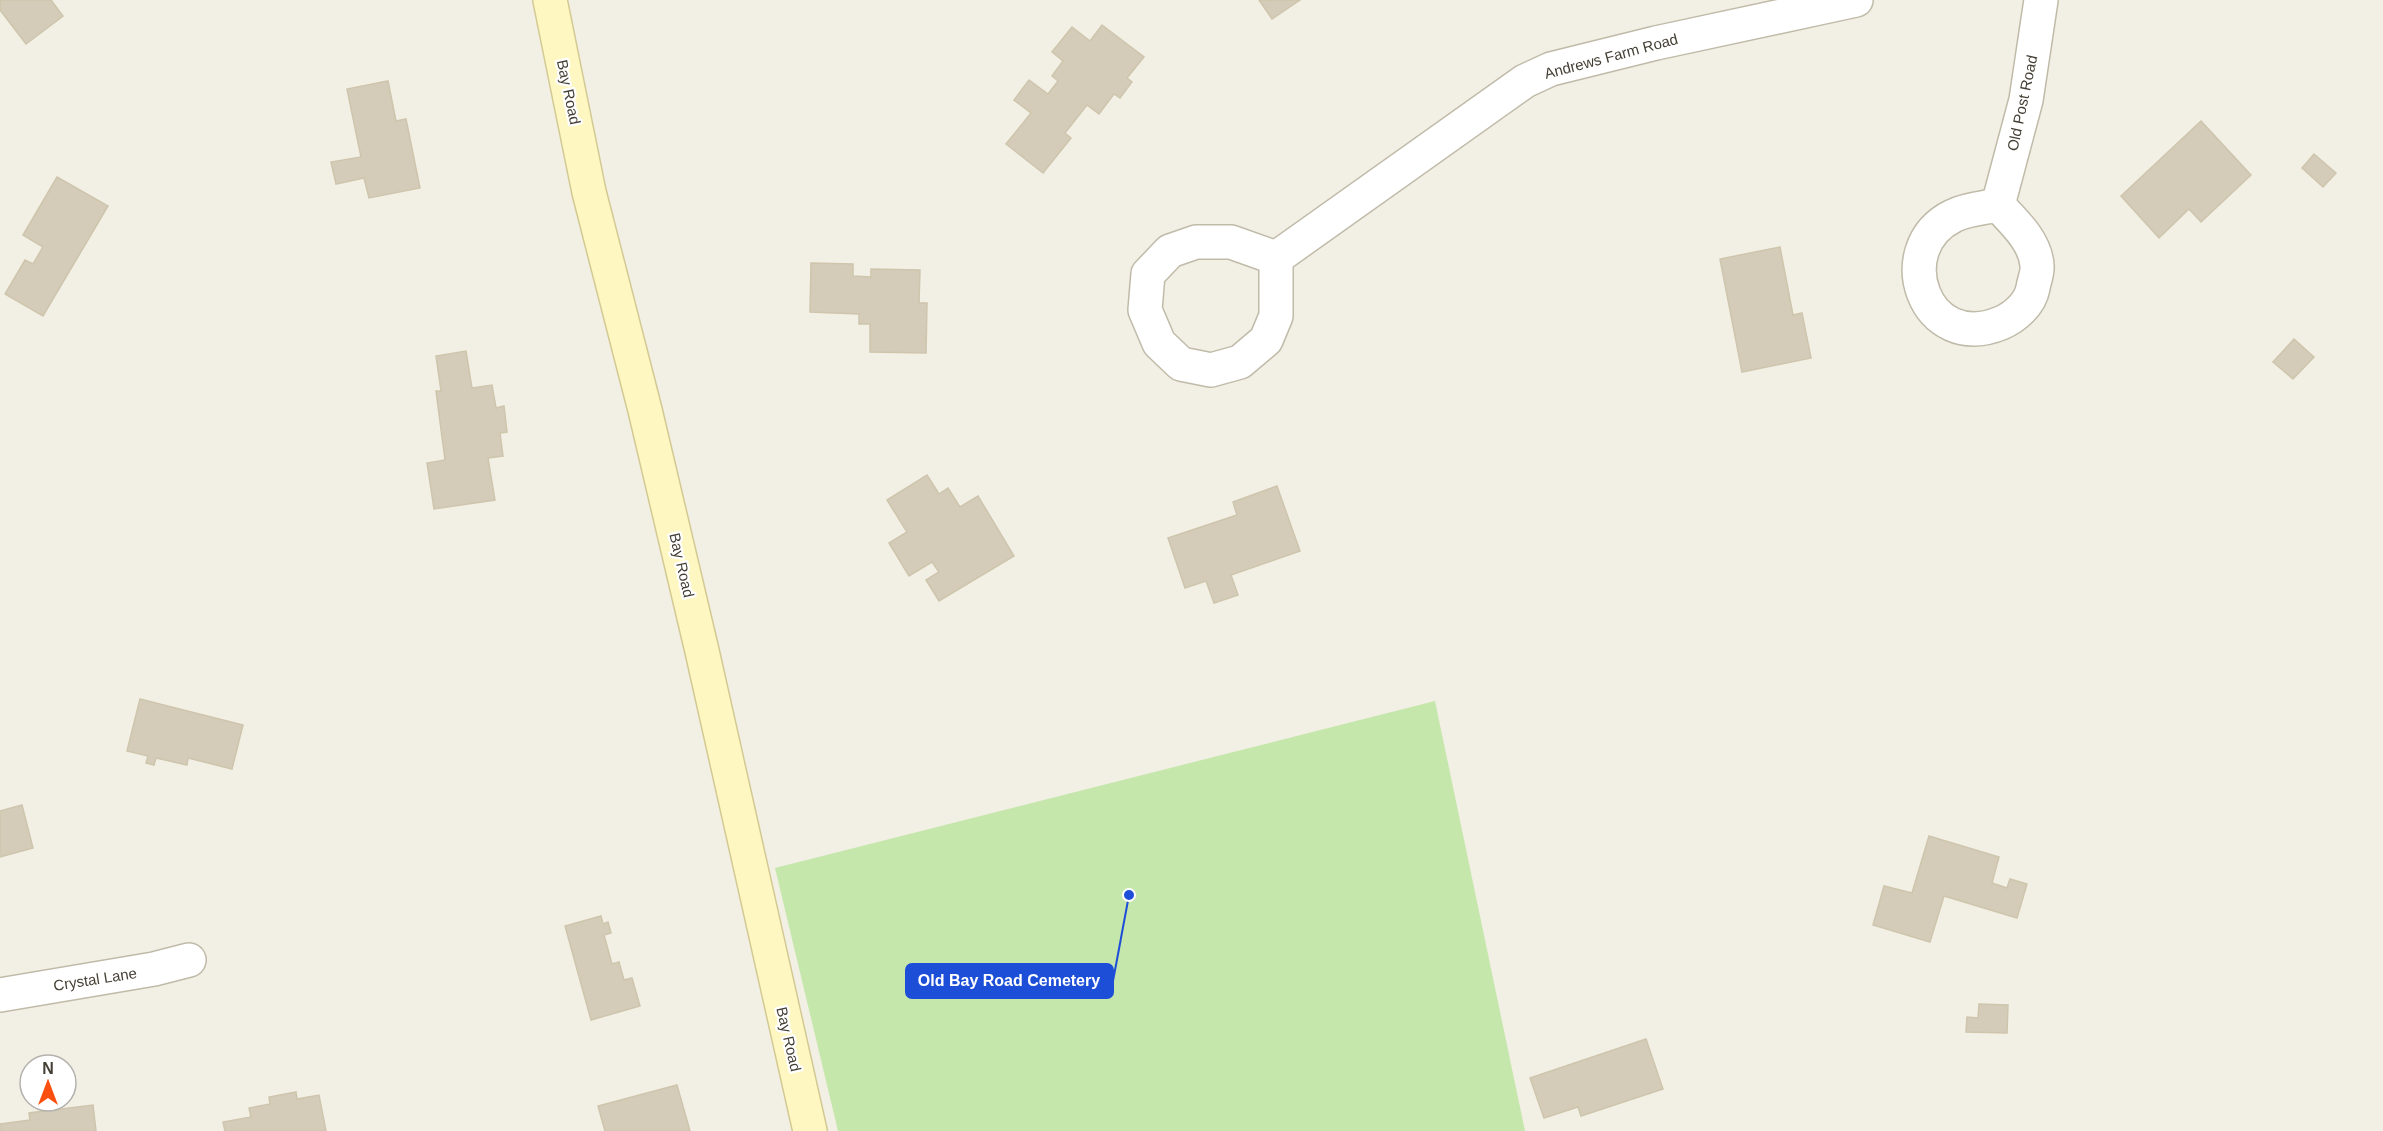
<svg xmlns="http://www.w3.org/2000/svg" width="2383" height="1131" font-family="Arial,sans-serif">
  <rect width="100%" height="100%" fill="#f2efe4"/>
  <path fill="#c6e7ac" d="M1435,701L1525,1131H838L775,868Z"/>
  <g fill="#d4ccb9" stroke="#cec5ac" stroke-width="1.5">
    <path d="M0,0H51L63,16L26,44L0,10Z"/>
    <path d="M1259,0H1300L1272,19Z"/>
    <path d="M1102,25L1144,57L1127,78L1132,82L1120,98L1114,94L1099,114L1087,105L1065,133L1071,138L1043,173L1006,144L1031,113L1014,100L1029,80L1048,94L1058,81L1052,76L1063,61L1052,52L1072,27L1090,41Z"/>
    <path d="M388,81L396,121L406,119L420,188L369,198L364,178L336,184L331,162L361,157L347,89Z"/>
    <path d="M2201,121L2251,175L2201,222L2189,209L2159,238L2121,196Z"/>
    <path d="M2314,154L2336,173L2323,187L2302,168Z"/>
    <path d="M57,177L108,206L43,316L5,294L25,260L33,264L43,247L23,235Z"/>
    <path d="M1780,247L1793,315L1802,313L1811,358L1742,372L1720,259Z"/>
    <path d="M811,263L853,264V276L871,277V269L920,270L919,303H927L926,353L870,352V324H859V314L810,312Z"/>
    <path d="M2294,339L2314,357L2293,379L2273,362Z"/>
    <path d="M466,351L472,388L492,385L496,408L504,406L507,432L500,433L503,456L488,458L495,500L434,509L427,463L445,460L436,391H441L436,356Z"/>
    <path d="M927,475L939,494L948,488L960,507L978,496L1014,556L939,601L926,580L939,572L932,562L909,576L889,543L907,532L887,500Z"/>
    <path d="M1277,486L1300,551L1231,575L1238,595L1214,603L1206,581L1185,588L1168,538L1237,515L1233,502Z"/>
    <path d="M140,699L243,725L232,769L188,758L187,765L156,758L154,765L146,763L148,756L127,751Z"/>
    <path d="M22,805L33,848L0,857V811Z"/>
    <path d="M1929,836L1999,857L1992,883L2007,888L2010,879L2027,884L2017,918L1944,896L1930,942L1873,925L1884,886L1912,893Z"/>
    <path d="M601,916L603,924L608,922L611,933L604,935L612,964L619,962L624,980L632,978L640,1006L591,1020L565,926Z"/>
    <path d="M1979,1004L2008,1005L2007,1033L1966,1032L1967,1017L1978,1018Z"/>
    <path d="M1646,1039L1663,1089L1581,1116L1578,1107L1544,1118L1530,1078Z"/>
    <path d="M677,1085L690,1131H605L598,1106Z"/>
    <path d="M296,1092L297,1099L319,1095L326,1131H225L223,1122L251,1117L249,1108L270,1104L269,1097Z"/>
    <path d="M93,1105L96,1131H0V1124L30,1120L29,1113Z"/>
  </g>
  <g fill="none" stroke-linecap="round" stroke-linejoin="round">
    <g stroke="#c0bba9" stroke-width="36">
      <g id="minor">
        <path d="M1998,205C2014,222 2035,241 2037,265C2038,272 2034,281 2033,288C2030,304 2015,317 2001,323C1924,355 1888,248 1953,216C1966,209 1984,208 1998,205Z"/>
        <path d="M1998,205L2026,100L2041,0"/>
        <path d="M1196,242H1231L1276,258V316L1266,340L1240,362L1211,370L1181,364L1159,343L1145,310L1148,274L1170,251Z"/>
        <path d="M1276,258L1525,81L1551,69L1656,43L1856,0"/>
        <path d="M0,995L154,969L189,960"/>
      </g>
    </g>
    <g stroke="#d3c993" stroke-width="36">
      <path id="secondary" d="M550,0L589,192L645,410L702,651L810,1131"/>
    </g>
    <use href="#minor" stroke="#fff" stroke-width="33"/>
    <use href="#secondary" stroke="#fff7c1" stroke-width="33"/>
  </g>
  <g text-anchor="middle" dominant-baseline="central" stroke-width="4.5" stroke-linejoin="round" paint-order="stroke">
    <g font-size="15" fill="#443f34" stroke="#fff">
      <text transform="translate(1611 56) rotate(-15)">Andrews Farm Road</text>
      <text transform="translate(569 92) rotate(78)">Bay Road</text>
      <text transform="translate(2022 103) rotate(-78)">Old Post Road</text>
      <text transform="translate(682 565) rotate(77)">Bay Road</text>
      <text transform="translate(95 979) rotate(-9)">Crystal Lane</text>
      <text transform="translate(789 1039) rotate(77)">Bay Road</text>
    </g>
  </g>
  <path fill="none" stroke="#1d4ed8" stroke-width="2" d="M1129 895L1113 981"/>
  <circle fill="#1d4ed8" stroke="#fff" stroke-width="2" cx="1129" cy="895" r="6"/>
  <rect fill="#1d4ed8" stroke="#1d4ed8" stroke-width="2" x="906" y="964" width="207" height="34" rx="6"/>
  <g font-size="16" text-anchor="middle" font-weight="bold" fill="#fff">
    <text x="1009" y="986">Old Bay Road Cemetery</text>
  </g>
  <g transform="translate(48 1083)"><circle r="28" fill="#ffffff" stroke="#b4b2ae" stroke-width="1.5"/>
  <path d="M0-4.5L10 22L0 15L-10 22Z" fill="#fb4f12"/>
  <text y="-9" font-size="16" font-weight="bold" text-anchor="middle" fill="#443f34">N</text>
  </g>
</svg>
